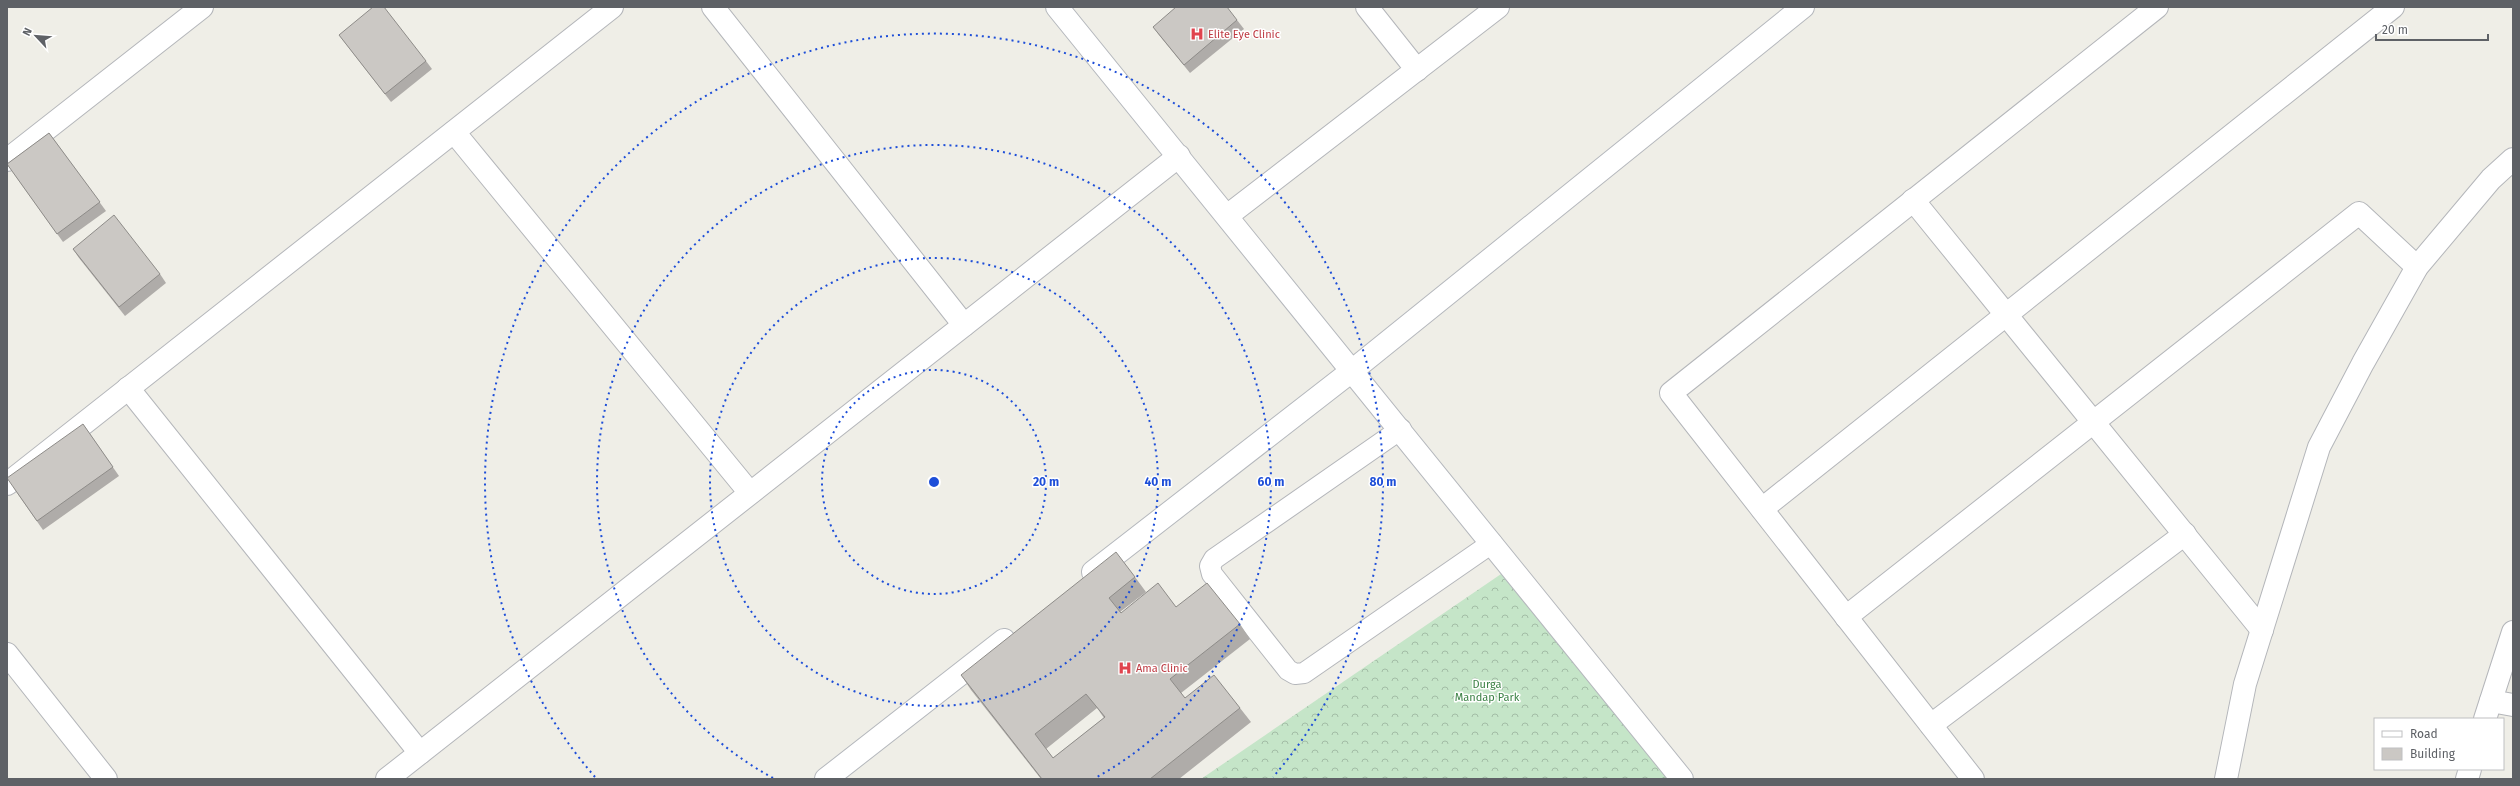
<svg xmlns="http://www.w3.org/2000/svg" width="2520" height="786" font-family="'Fira Sans',sans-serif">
  <defs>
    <pattern id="forest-crowns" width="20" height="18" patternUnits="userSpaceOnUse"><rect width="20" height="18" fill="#c5e5c8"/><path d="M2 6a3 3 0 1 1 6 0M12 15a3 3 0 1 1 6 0" fill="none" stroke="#a3bda6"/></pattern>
  </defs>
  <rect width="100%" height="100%" fill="#efeee7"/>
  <path fill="url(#forest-crowns)" d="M1504,572L1673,779H1201Z"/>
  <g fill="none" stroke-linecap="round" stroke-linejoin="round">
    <g stroke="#b4b6ba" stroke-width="22">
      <path id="lane" d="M1401,429L1214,559L1210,566L1212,574L1288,670L1295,674L1304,673L1492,543"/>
    </g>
    <g stroke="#b4b6ba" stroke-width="24">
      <g id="street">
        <path d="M713,7L964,325"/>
        <path d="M1367,7L1417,70"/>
        <path d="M454,132L750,493"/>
        <path d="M7,160L202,7"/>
        <path d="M1913,200L2262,630"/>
        <path d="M1227,216L1498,7"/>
        <path d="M128,388L420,753"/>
        <path d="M7,484L612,7"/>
        <path d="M1762,509L2393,7"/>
        <path d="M1846,617L2359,213L2417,267"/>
        <path d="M7,654L106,779"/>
        <path d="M2491,701L2513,705"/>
        <path d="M2485,719L2513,632"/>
        <path d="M1931,725L2185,534"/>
        <path d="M387,779L1179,156"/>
        <path d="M1973,779L1671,393L2157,7"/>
        <path d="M2226,779L2245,684L2319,447L2363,363L2417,267L2491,179L2513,159"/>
        <path d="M2467,779L2470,769"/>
      </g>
    </g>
    <g stroke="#b5b8bd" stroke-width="24">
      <g id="secondary">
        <path d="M1057,7L1682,779"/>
        <path d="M1093,572L1353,370L1803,7"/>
        <path d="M826,779L1004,640"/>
      </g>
    </g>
    <use href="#lane" stroke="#fff" stroke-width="20"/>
    <use href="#street" stroke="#fff" stroke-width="22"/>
    <use href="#secondary" stroke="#fff" stroke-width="22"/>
  </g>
  <g fill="#afaca9" fill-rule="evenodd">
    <path d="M1237,20L1244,29L1190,73L1159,35L1153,27Z"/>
    <path d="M339,35L426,61L432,69L391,102Z"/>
    <path d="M49,133L106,211L63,242L7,164Z"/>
    <path d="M73,249L160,274L166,283L125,316L79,258Z"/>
    <path d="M83,424L119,476L43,530L13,487Z"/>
    <path d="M1135,577L1146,592L1120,612L1121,613L1176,607L1240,624L1250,639L1181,693L1185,698L1240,708L1251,722L1179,779H1041L971,690L961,675ZM1097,708L1104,718L1053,758L1046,749Z"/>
  </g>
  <g fill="#cbc8c4" stroke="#8e8c89" fill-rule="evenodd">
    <path d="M373,7H384L426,61L385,94L339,35Z"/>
    <path d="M1176,7H1227L1237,20L1184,65L1153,27Z"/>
    <path d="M49,133L100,202L57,234L7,164Z"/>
    <path d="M114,215L160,274L119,307L73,249Z"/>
    <path d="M83,424L113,467L37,521L7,478Z"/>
    <path d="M1116,552L1135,577L1109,598L1121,613L1158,583L1176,607L1207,583L1240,624L1170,679L1185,698L1214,675L1240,708L1150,779H1042L961,675ZM1086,694L1105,717L1053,758L1035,734Z"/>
  </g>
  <g fill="none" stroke="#1d4ed8" stroke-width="2" stroke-dasharray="2 4">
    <circle cx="934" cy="482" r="112"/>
    <circle cx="934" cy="482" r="224"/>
    <path d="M773 778A337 337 0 1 1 1095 778"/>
    <path d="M595 777A449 449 0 1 1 1273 777"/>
  </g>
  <defs>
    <g id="hospital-bare" transform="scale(1.08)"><path d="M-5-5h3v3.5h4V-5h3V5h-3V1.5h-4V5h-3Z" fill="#e0444e" stroke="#fff" stroke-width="2.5" paint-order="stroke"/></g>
  </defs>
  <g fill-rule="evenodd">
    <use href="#hospital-bare" x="1197" y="34"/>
    <use href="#hospital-bare" x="1125" y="668"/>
  </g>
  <g text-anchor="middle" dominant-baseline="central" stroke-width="3" stroke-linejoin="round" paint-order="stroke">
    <g font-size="11" fill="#be3a42" stroke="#fff" text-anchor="start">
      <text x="1208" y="34">Elite Eye Clinic</text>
      <text x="1136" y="668">Ama Clinic</text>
    </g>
    <g font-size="11" fill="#3a8044" stroke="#fff">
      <text x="1487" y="684">Durga<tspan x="1487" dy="13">Mandap Park</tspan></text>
    </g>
  </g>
  <circle cx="934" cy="482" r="6" fill="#1d4ed8" stroke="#fff" stroke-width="2"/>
  <g font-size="12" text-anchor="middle" font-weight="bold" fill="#1d4ed8" stroke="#fff" stroke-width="3" stroke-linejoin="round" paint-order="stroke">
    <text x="1046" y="486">20 m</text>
    <text x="1158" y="486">40 m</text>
    <text x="1271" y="486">60 m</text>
    <text x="1383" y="486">80 m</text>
  </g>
  <rect width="2520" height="786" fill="none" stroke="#5e6166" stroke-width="16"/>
  <rect x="2374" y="718" width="130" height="52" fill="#ffffff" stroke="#bfc0c2"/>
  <rect x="2382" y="731" width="20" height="6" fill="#ffffff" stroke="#bfc0c2"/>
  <text x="2410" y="738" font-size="12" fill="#5e6166">Road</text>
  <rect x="2382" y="748" width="20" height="12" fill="#cbc8c4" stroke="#bfc0c2"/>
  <text x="2410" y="758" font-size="12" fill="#5e6166">Building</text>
  <g transform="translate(36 36) rotate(296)" stroke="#ffffff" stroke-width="3" paint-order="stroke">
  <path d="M0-3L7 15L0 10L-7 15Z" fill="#5e6166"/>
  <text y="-6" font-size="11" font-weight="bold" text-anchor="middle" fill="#5e6166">N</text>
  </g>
  <path d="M2376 34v6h112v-6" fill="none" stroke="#5e6166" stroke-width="2"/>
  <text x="2382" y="34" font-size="12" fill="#5e6166" stroke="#ffffff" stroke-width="3" paint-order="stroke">20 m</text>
</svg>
